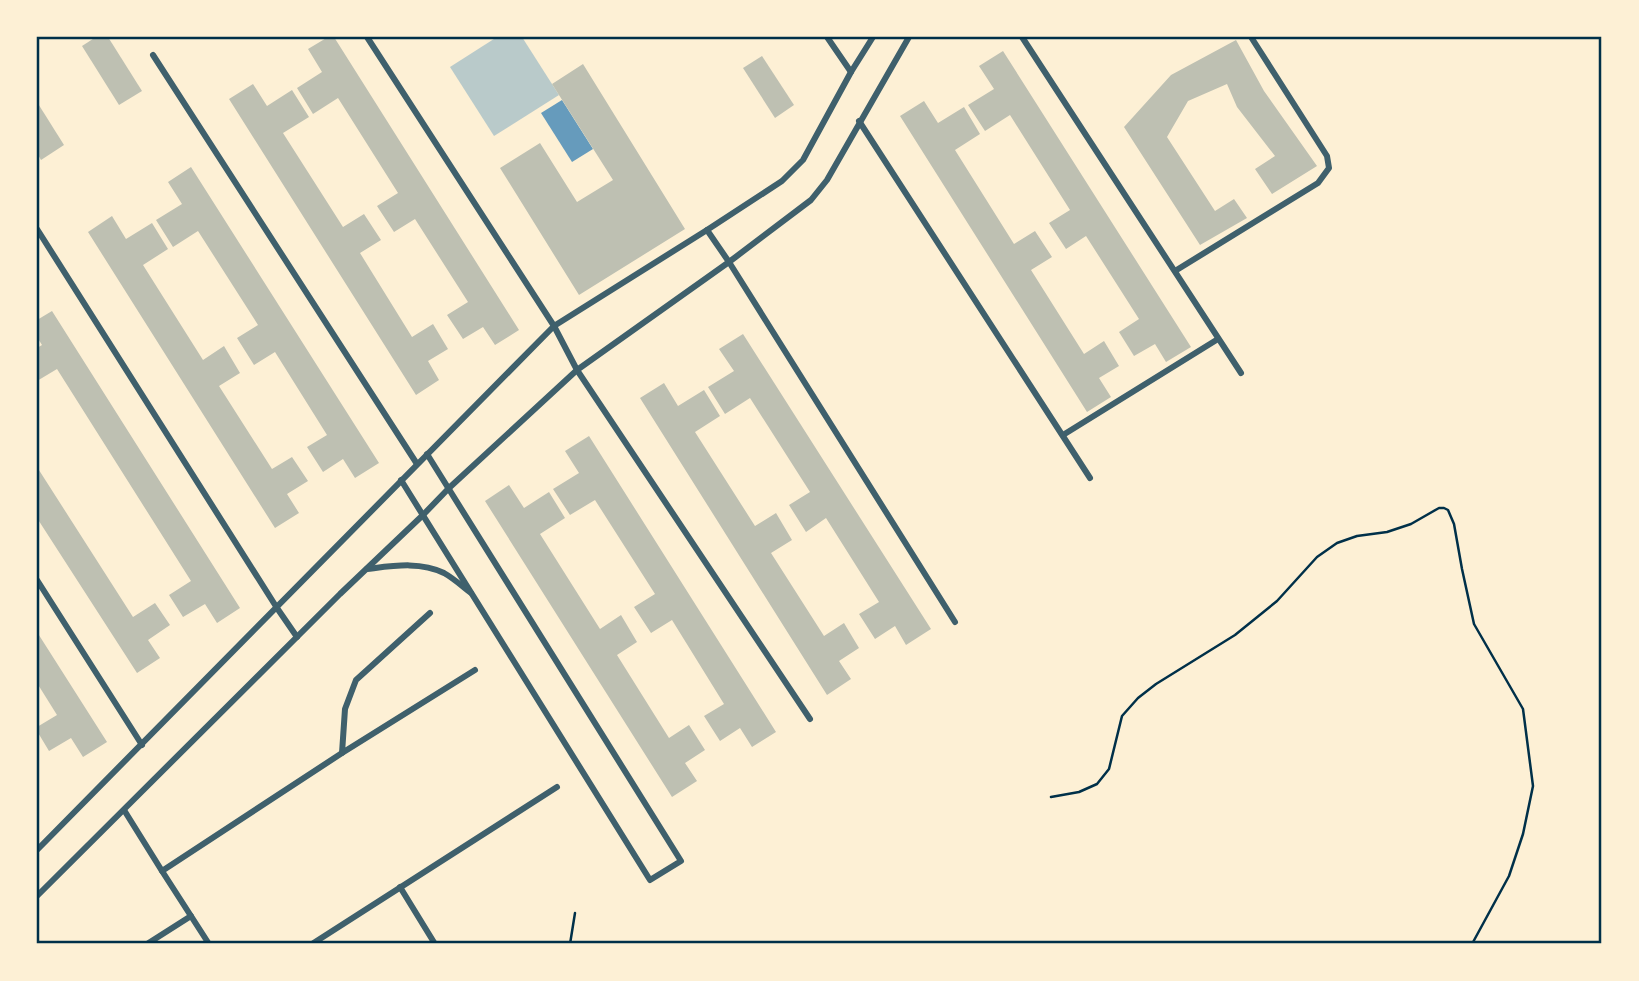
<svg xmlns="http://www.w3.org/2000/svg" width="1639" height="981" font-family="'Libre Baskerville',serif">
  <rect width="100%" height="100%" fill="#fdf0d5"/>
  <path fill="#b9caca" d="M497,37H522L559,95L494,136L450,67Z"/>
  <path fill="#669bbc" d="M562,100L593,149L572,162L541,113Z"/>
  <g fill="#bec0b2">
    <path d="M96,37H108L142,91L119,105L82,46Z"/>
    <path d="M328,37H334L519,330L495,345L483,327L463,339L447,315L468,302L415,219L394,232L377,206L398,193L338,98L313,114L297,88L322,72L308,49Z"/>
    <path d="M1236,40L1264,91L1317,166L1272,194L1255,169L1275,156L1237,107L1227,84L1188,101L1167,137L1215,211L1234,199L1247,218L1200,245L1124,127L1171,75Z"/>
    <path d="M1003,51L1191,347L1166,362L1155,344L1134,356L1119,332L1139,319L1086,236L1066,249L1049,223L1070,210L1010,115L985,131L968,105L994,89L979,66Z"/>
    <path d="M762,56L794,105L775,118L743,68Z"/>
    <path d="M583,64L685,229L579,295L500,168L540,143L577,202L613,180L552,84Z"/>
    <path d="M253,84L267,106L292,90L309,117L283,133L343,227L364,214L381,240L360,253L412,337L433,324L448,349L428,361L439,380L416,395L229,99Z"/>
    <path d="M924,101L938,123L964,107L980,134L955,150L1014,244L1035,231L1052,257L1031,270L1084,354L1104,341L1119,366L1099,378L1111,397L1087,412L900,116Z"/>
    <path d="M37,102L64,145L41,160L37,153Z"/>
    <path d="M191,167L379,463L355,478L343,459L323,472L307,447L327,435L275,352L254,365L237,338L258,325L198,231L173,247L156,220L182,204L168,182Z"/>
    <path d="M112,216L126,239L152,223L168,249L143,265L203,360L224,346L240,373L219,386L272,469L292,457L308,481L287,494L299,513L275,528L88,232Z"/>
    <path d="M52,311L240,608L217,623L205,604L183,617L169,595L191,581L57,369L37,381V348L42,345L37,337V320Z"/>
    <path d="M743,334L931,629L906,645L895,626L875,639L859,614L879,602L826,518L806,532L789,505L810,492L750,398L725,414L708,387L734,371L719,349Z"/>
    <path d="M664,383L678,406L704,390L720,416L695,432L755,526L776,513L792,540L771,553L824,636L844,623L859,648L839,661L851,679L827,695L640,398Z"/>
    <path d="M589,436L776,732L752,747L740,728L720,741L704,716L724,704L672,620L651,633L634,607L655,594L595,500L570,515L553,489L579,473L565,451Z"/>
    <path d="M37,467L133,617L155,603L170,625L148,640L160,658L137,673L37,518Z"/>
    <path d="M509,485L524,508L549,492L565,518L540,534L600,629L621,615L637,642L617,655L669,738L689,725L705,750L685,763L697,781L672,797L485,501Z"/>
    <path d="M37,632L107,742L83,757L71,738L49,751L37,731V727L57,715L37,683Z"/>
  </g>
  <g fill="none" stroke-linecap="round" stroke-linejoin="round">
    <g stroke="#003049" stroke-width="2.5">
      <path d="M1051,797L1079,792L1097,784L1109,769L1122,716L1138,698L1156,684L1235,635L1277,601L1317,557L1337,543L1357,536L1387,532L1411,524L1439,508H1444L1448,510L1454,524L1462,569L1474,624L1523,709L1533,786L1523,834L1509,876L1472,944"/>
      <path d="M570,944L575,913"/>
    </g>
    <g stroke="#3f606c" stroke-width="6">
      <path d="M367,37L554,326L577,370L810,719"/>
      <path d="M827,37L851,72"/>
      <path d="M1022,37L1241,373"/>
      <path d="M153,55L417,464"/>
      <path d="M859,121L1090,478"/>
      <path d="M37,229L277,608L297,637"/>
      <path d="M707,230L729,262L955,622"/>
      <path d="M1175,271L1318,183L1329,168L1327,156L1251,37"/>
      <path d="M1063,435L1218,339"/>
      <path d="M401,480L650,880L681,861L427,454"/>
      <path d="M367,569C392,566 420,561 444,573C453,578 462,586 471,593"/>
      <path d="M37,580L142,745"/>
      <path d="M430,613L356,680L345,709L342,753L475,670"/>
      <path d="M124,810L162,871L342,753"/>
      <path d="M37,850L554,326L707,230L782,181L803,160L851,72L873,37"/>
      <path d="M162,871L209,944"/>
      <path d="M400,887L435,944"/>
      <path d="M37,896L340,594L423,515L449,488L577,370L729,262L811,200L827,180L909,37"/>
      <path d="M147,944L191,916"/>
      <path d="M312,944L557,787"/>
    </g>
  </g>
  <rect width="1639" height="981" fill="none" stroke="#fdf0d5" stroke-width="77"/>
  <rect x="38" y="38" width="1562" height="904" fill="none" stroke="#003049" stroke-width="2.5"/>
</svg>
